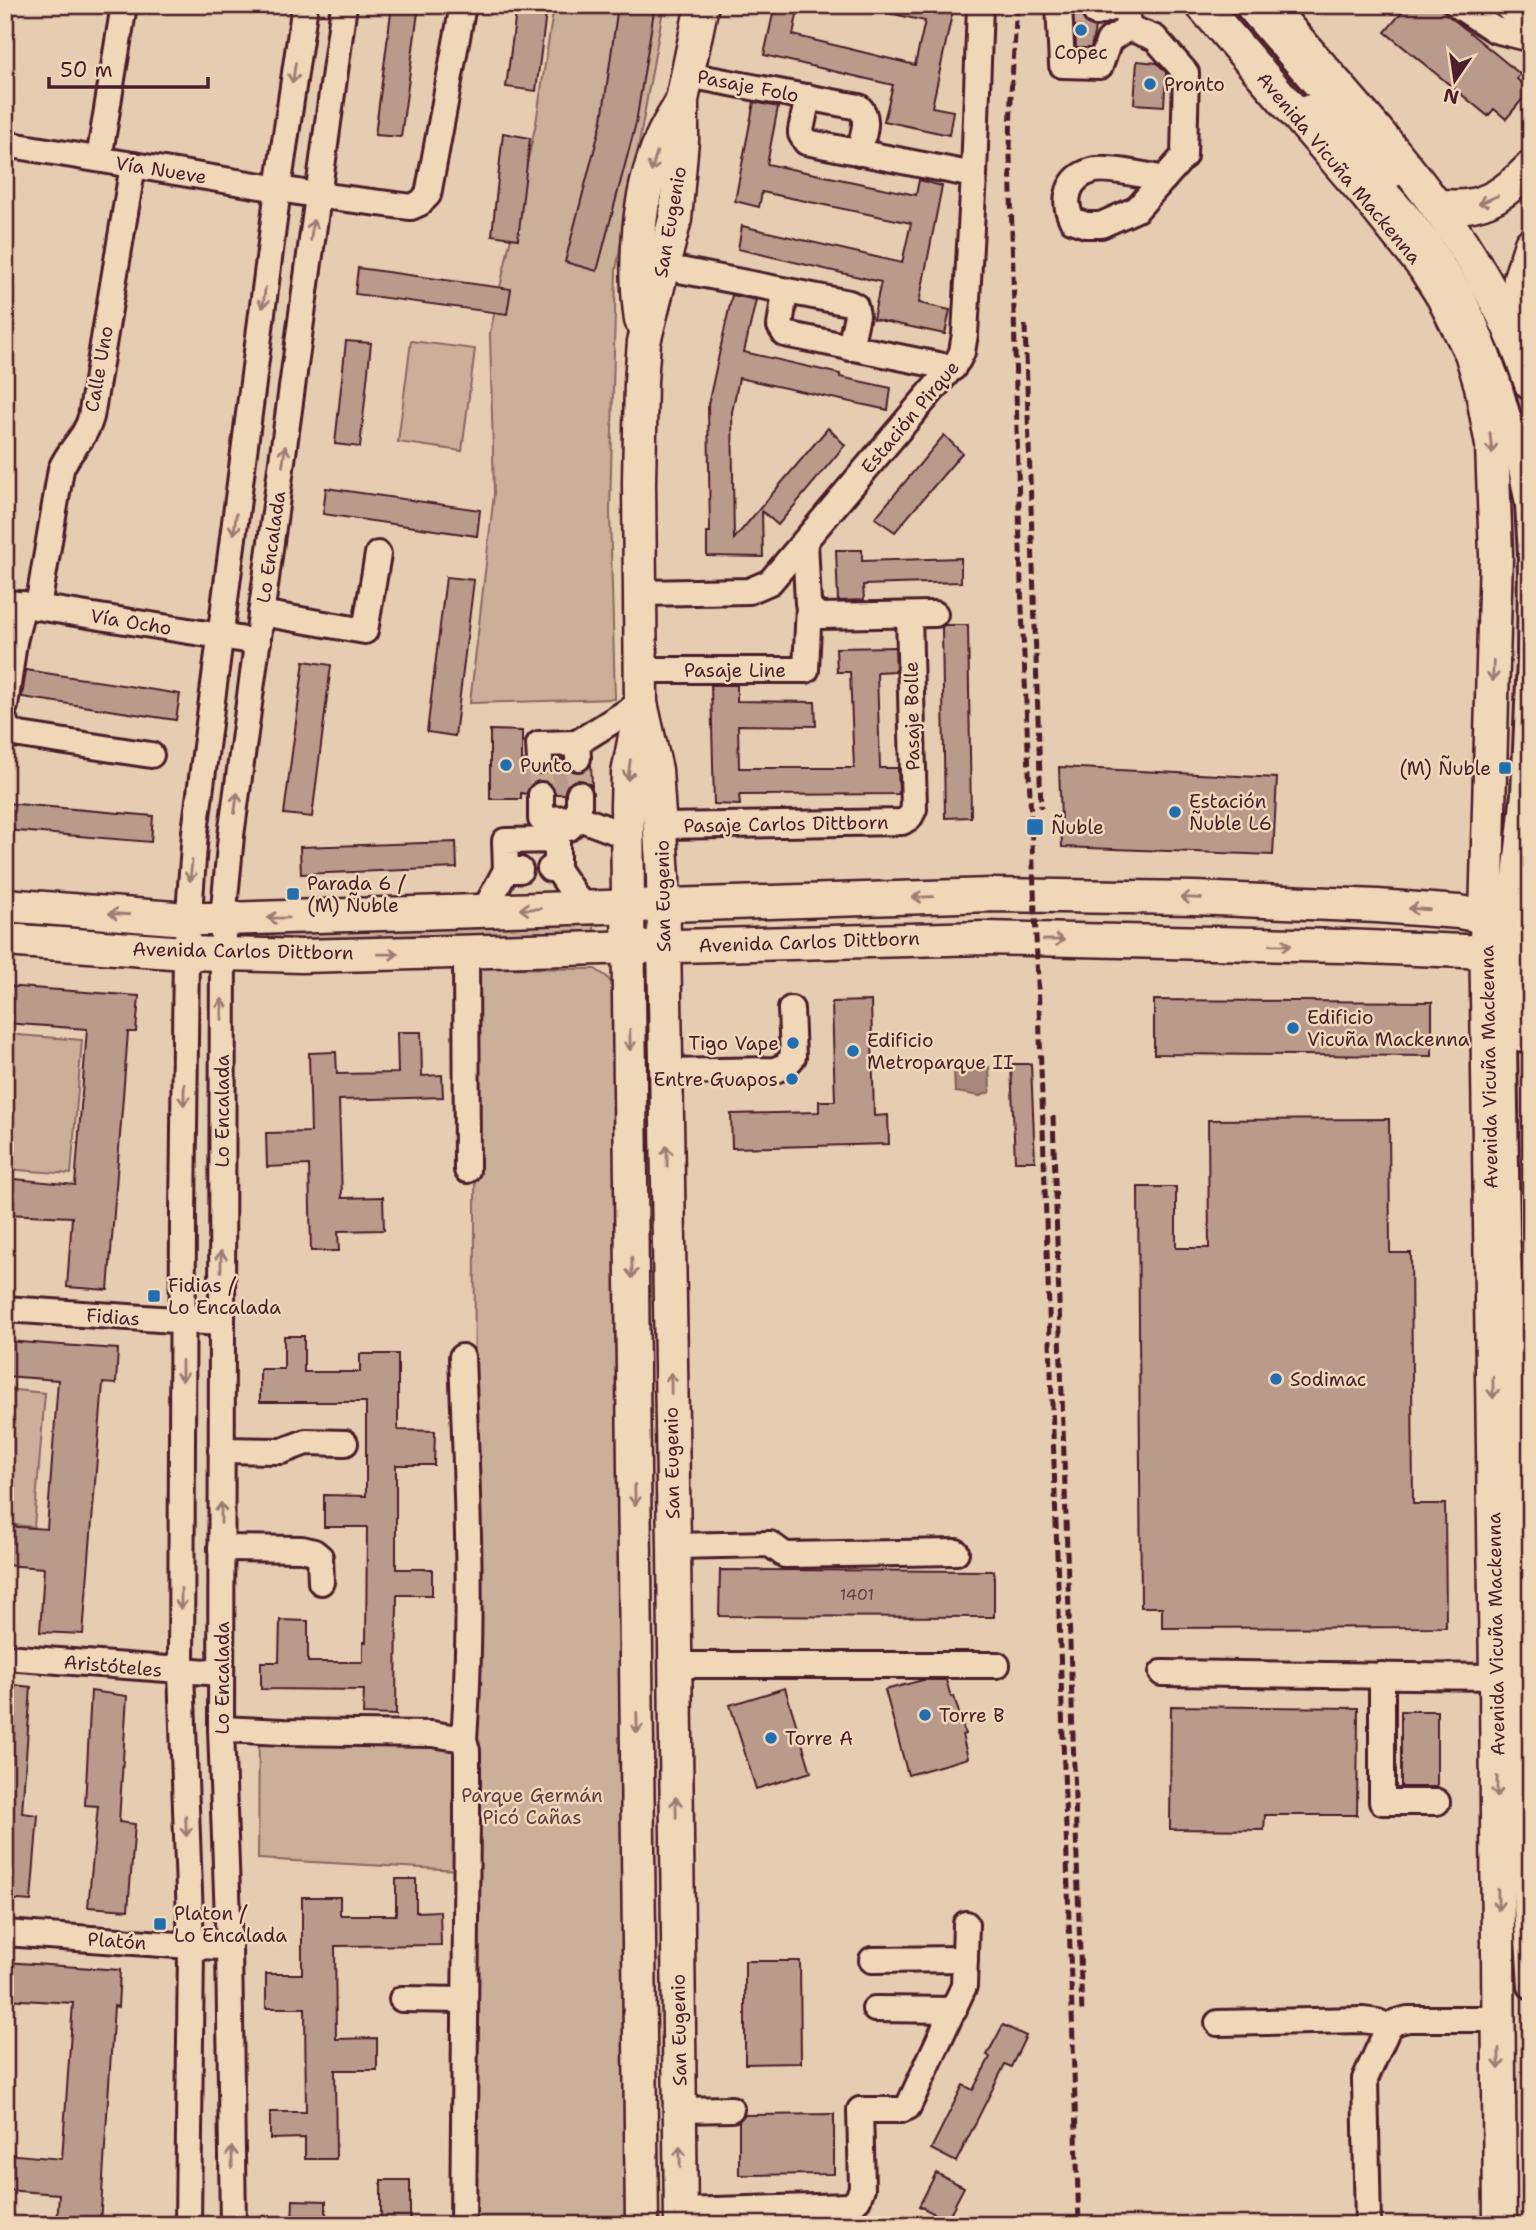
<svg xmlns="http://www.w3.org/2000/svg" width="1536" height="2230" font-family="'Shantell Sans',sans-serif">
  <rect width="100%" height="100%" fill="#e6ccb0"/>
  <filter id="ink" filterUnits="userSpaceOnUse"><feTurbulence type="fractalNoise" baseFrequency=".0143" numOctaves="2"/><feDisplacementMap in="SourceGraphic" scale="14" xChannelSelector="R" yChannelSelector="G"/><feConvolveMatrix kernelMatrix="1 2 1 2 8 2 1 2 1" color-interpolation-filters="sRGB"/></filter>
  <g filter="url(#ink)">
    <g fill="#ccaf99" stroke="#8b6762" stroke-width="2">
      <path d="M554,5H664L616,270L610,511L615,699L470,703L494,494L490,333L536,123Z"/>
      <path d="M411,341L475,349L462,451L398,442Z"/>
      <path d="M594,923V931L268,942L267,933Z"/>
      <path d="M476,968L595,969L607,977L621,998L631,2225H465L459,1870L258,1859L259,1722L473,1728Z"/>
      <path d="M5,1034L82,1040L71,1174L5,1169Z"/>
      <path d="M5,1389L45,1393L34,1527L5,1524Z"/>
    </g>
    <path fill="#a8887b" stroke="#825e5b" stroke-width="2" d="M989,1067L990,1092L980,1096L955,1092L954,1068Z"/>
    <g fill="#ba9b8b" stroke="#4a1f2b" stroke-width="2">
      <path d="M392,5H419L401,137L375,135Z"/>
      <path d="M517,5H547L536,91L506,87Z"/>
      <path d="M618,5H655L636,123L597,271L565,262L602,120Z"/>
      <path d="M775,5H799L793,35L915,65L925,21L889,13L890,5H954L932,107L953,111L949,135L884,121L893,85L764,55Z"/>
      <path d="M1074,5H1084L1082,18L1087,25L1095,28L1091,48H1076Z"/>
      <path d="M1408,5H1436L1520,74L1517,79L1530,90L1506,119L1494,109L1488,116L1385,32Z"/>
      <path d="M1137,61L1157,63L1166,72L1164,106L1134,104Z"/>
      <path d="M754,102L778,107L767,164L916,195L919,180L942,186L919,303L950,310L945,334L873,319L881,282L738,249L742,226L902,263L911,223L762,192L759,207L735,201Z"/>
      <path d="M503,133L530,138L518,239L492,235Z"/>
      <path d="M358,268L511,289L507,314L355,294Z"/>
      <path d="M732,295L756,300L744,352L840,374V377L891,388L888,410L739,378L732,412L734,539L828,428L845,445L778,525L762,511L763,557L707,556V532H710L708,405Z"/>
      <path d="M346,341L371,343L360,447L335,444Z"/>
      <path d="M944,435L962,453L895,532L875,518Z"/>
      <path d="M326,488L480,510L477,536L323,514Z"/>
      <path d="M836,550H862V561L961,558V582L863,585L864,600L838,601Z"/>
      <path d="M446,577L474,580L455,736L427,732Z"/>
      <path d="M945,625H968L971,817L945,818L942,627Z"/>
      <path d="M895,647L896,671L877,672L880,768H898L899,794L739,795L740,805L714,804L711,685H737V701L815,702L816,726L738,725L739,768H854L850,672H837L836,648Z"/>
      <path d="M304,661L331,665L312,817L284,814Z"/>
      <path d="M26,670L180,694L176,720L22,697Z"/>
      <path d="M490,730L522,731V760H525L527,768L534,774L542,775L549,772L555,760L563,759L566,767L578,773L586,771L591,765L592,786L586,781L578,779L567,786L564,794H556L549,783L540,780L533,783L526,794L521,793V799H490Z"/>
      <path d="M1059,767L1277,778L1273,855L1062,847Z"/>
      <path d="M5,803L153,816L151,842L5,830Z"/>
      <path d="M456,842L457,868L301,874L300,847Z"/>
      <path d="M5,986L139,996L136,1032H128L108,1290L67,1287L72,1217L5,1214V1178L75,1185L87,1029L5,1023Z"/>
      <path d="M1154,1000L1432,1002V1056L1154,1054Z"/>
      <path d="M871,1001L874,1116L888,1115L889,1144L732,1148L731,1114L819,1112V1101H835L832,1002Z"/>
      <path d="M397,1032H421L422,1076L442,1075L443,1097L339,1100L342,1198L383,1197L384,1230L338,1231L339,1251H311L309,1165L267,1167L266,1133L311,1132L309,1053L336,1052L337,1074L398,1073Z"/>
      <path d="M1011,1064H1031L1035,1161H1015Z"/>
      <path d="M1389,1119L1390,1253H1411L1413,1504H1445L1446,1627L1162,1628V1607H1141L1138,1187H1176V1248H1209L1208,1120Z"/>
      <path d="M284,1336H304V1372H360V1354H398V1430L435,1431L434,1465H396V1569H432V1595H397L396,1715L363,1714L364,1690L261,1689V1662H279L280,1620L308,1621V1662H363V1642H366L367,1527H324V1495L366,1496V1402H260V1369H284Z"/>
      <path d="M5,1341L118,1349L116,1384L103,1383L83,1634L40,1632L44,1568L5,1565V1526L47,1529L58,1380L5,1376Z"/>
      <path d="M720,1570L994,1571V1617L719,1616Z"/>
      <path d="M923,1680H946L951,1697L954,1696L965,1734L962,1735L968,1758L908,1775L885,1690Z"/>
      <path d="M5,1684L31,1687L22,1813L38,1815L31,1901L5,1899Z"/>
      <path d="M785,1688L811,1772L756,1789L730,1705Z"/>
      <path d="M91,1691L127,1696L119,1822L135,1824L128,1910L88,1907L98,1806L85,1805Z"/>
      <path d="M1171,1706L1358,1708L1357,1815H1265L1264,1830L1170,1829Z"/>
      <rect x="1401" y="1711" width="36" height="76"/>
      <path d="M396,1879H416V1912L440,1911L441,1945L335,1946L336,2039L377,2038V2070H335L336,2159H305V2138L270,2139V2112H306L305,2008H266V1974H302V1897H340V1915H396Z"/>
      <path d="M745,1961H800L801,2063L745,2064Z"/>
      <path d="M5,1962L120,1970L118,2007L114,2006L100,2225H57L59,2194L5,2190V2154L62,2159L73,2003L5,1999Z"/>
      <path d="M1003,2025L1026,2036L1011,2067L1005,2064L956,2162L931,2149L963,2085L973,2090L990,2057L987,2055Z"/>
      <path d="M834,2114V2174L739,2175V2121L744,2115Z"/>
      <path d="M936,2173L964,2187L947,2220L919,2206Z"/>
      <rect x="381" y="2180" width="29" height="45"/>
      <path d="M293,2200L326,2201V2225H292Z"/>
    </g>
    <g fill="none" stroke-linecap="round" stroke-linejoin="round">
      <g stroke="#c7a995" stroke-width="24" stroke-dasharray="24 12" stroke-linecap="butt">
        <path d="M1067,12L1096,13"/>
        <path d="M578,759L579,794"/>
        <path d="M540,760L541,795"/>
      </g>
      <g stroke="#4a1f2b" stroke-width="30">
        <g id="minor">
          <path d="M1059,5L1062,65L1100,66L1109,40L1129,28"/>
          <path d="M1125,5L1129,28L1155,38L1186,73L1184,156L1137,209L1101,225H1086L1072,220C1062,200 1068,178 1091,171C1104,166 1149,176 1164,179"/>
          <path d="M1246,5L1393,175"/>
          <path d="M1457,5L1495,30L1531,39"/>
          <path d="M1505,5L1514,14L1531,21"/>
          <path d="M1096,13L1120,5"/>
          <path d="M688,75L859,107C871,118 862,138 859,153"/>
          <path d="M808,97L801,130V134L806,142L974,175"/>
          <path d="M1310,107L1409,217L1428,242L1461,294L1474,321L1498,382L1517,448L1528,504L1531,554L1530,660L1524,793L1510,924L1504,1043L1507,1234L1519,1448L1523,1858L1531,1986"/>
          <path d="M5,144L316,195L411,207L420,203L428,195L463,5"/>
          <path d="M99,159L124,5"/>
          <path d="M664,267L849,303L855,306L857,315L850,348"/>
          <path d="M785,291L780,326L785,334L953,368"/>
          <path d="M805,542L808,603L810,608L819,616L935,614"/>
          <path d="M640,593L749,591L770,582L958,360L962,352L965,334L974,175L980,5"/>
          <path d="M5,602L258,642"/>
          <path d="M38,607L61,469C69,449 86,438 91,417L133,165"/>
          <path d="M261,613L365,631L378,554"/>
          <path d="M641,670H806L809,605"/>
          <path d="M5,706L14,642L23,604"/>
          <path d="M5,722L7,730L20,735L151,755"/>
          <path d="M577,743L641,703"/>
          <path d="M540,760L539,744L577,743L578,758"/>
          <path d="M541,795V819L579,818V794"/>
          <path d="M661,826L902,822L910,817L914,809L909,615"/>
          <path d="M569,828L579,818L627,836"/>
          <path d="M557,869L583,907"/>
          <path d="M520,870H506L505,841L557,840V869H550"/>
          <path d="M484,911L506,870"/>
          <path d="M466,952L467,1170"/>
          <path d="M1520,1039L1531,893"/>
          <path d="M666,1072L775,1070L785,1066L793,1057L791,1009"/>
          <path d="M5,1309L221,1323"/>
          <path d="M462,1357C467,1484 473,1612 464,1739"/>
          <path d="M221,1450L282,1451L306,1442L345,1443"/>
          <path d="M674,1546L770,1544L785,1555L956,1552"/>
          <path d="M221,1548L302,1549L314,1552L320,1557L321,1582"/>
          <path d="M5,1657L221,1673"/>
          <path d="M675,1665H997"/>
          <path d="M1162,1673L1496,1677"/>
          <path d="M1382,1675V1802H1437"/>
          <path d="M221,1729L283,1732L432,1734L464,1739L467,1751V1819L463,2225"/>
          <path d="M5,1933L191,1946L229,1947"/>
          <path d="M872,1960L965,1959"/>
          <path d="M402,1999L465,2000"/>
          <path d="M875,2009L954,2010"/>
          <path d="M1218,2023L1363,2020L1378,2022L1388,2028"/>
          <path d="M680,2110L731,2109"/>
          <path d="M681,2211L850,2206L858,2199L862,2188L860,2110H901L908,2107L964,1986L966,1924"/>
          <path d="M188,2225L191,1946L181,1671L183,1216L186,953L195,832L278,189L305,5"/>
          <path d="M233,2225L229,1947L221,1729L223,919L231,836L344,5"/>
          <path d="M1368,2225L1365,2079L1388,2028L1396,2022L1408,2019H1499"/>
        </g>
      </g>
      <g stroke="#4a1f2b" stroke-width="37">
        <g id="major">
          <path d="M1202,5L1366,195L1424,267L1443,297L1471,353L1481,386L1492,445L1496,555L1486,917L1496,1677L1500,2225"/>
          <path d="M1268,5C1366,121 1484,236 1531,384"/>
          <path d="M1436,205C1479,212 1502,197 1531,167"/>
          <path d="M641,320C633,263 638,195 660,142C665,128 674,116 681,103"/>
          <path d="M1513,335L1520,278L1531,244"/>
          <path d="M639,714L628,774L627,805L642,2225"/>
          <path d="M5,905L187,919H223L991,895L1194,898L1377,906L1459,912L1486,917L1531,929"/>
          <path d="M5,940L186,953L302,956L985,938L1343,946L1488,952"/>
          <path d="M681,2225L674,1546L663,877L656,770L641,703L639,482L641,381L644,342L675,219L682,140V100L702,5"/>
        </g>
      </g>
      <use href="#minor" stroke="#f0d7b8" stroke-width="24"/>
      <use href="#major" stroke="#f0d7b8" stroke-width="32"/>
      <g stroke="#4a1f2b" stroke-width="5" stroke-dasharray="10 5" stroke-linecap="butt">
        <path d="M1017,5L1011,94L1010,154L1021,586L1039,1006L1079,2225"/>
        <path d="M1025,325L1041,808"/>
        <path d="M1053,1116L1082,2015"/>
      </g>
    </g>
    <defs><path id="oneway-shaft" d="M-6 0H5M1.5-3L5.5 0L1.5 3" fill="none" stroke-width="1.6" stroke-linecap="round" stroke-linejoin="round" transform="scale(1.75)"/></defs>
    <g stroke="#9d7b72">
      <use href="#oneway-shaft" transform="translate(294 73) rotate(98)"/>
      <use href="#oneway-shaft" transform="translate(654 162) rotate(106)"/>
      <use href="#oneway-shaft" transform="translate(1488 200) rotate(156)"/>
      <use href="#oneway-shaft" transform="translate(312 230) rotate(-83)"/>
      <use href="#oneway-shaft" transform="translate(264 298) rotate(97)"/>
      <use href="#oneway-shaft" transform="translate(1491 443) rotate(83)"/>
      <use href="#oneway-shaft" transform="translate(284 456) rotate(-82)"/>
      <use href="#oneway-shaft" transform="translate(235 524) rotate(97)"/>
      <use href="#oneway-shaft" transform="translate(1493 671) rotate(92)"/>
      <use href="#oneway-shaft" transform="translate(629 770) rotate(97)"/>
      <use href="#oneway-shaft" transform="translate(236 803) rotate(-82)"/>
      <use href="#oneway-shaft" transform="translate(191 871) rotate(96)"/>
      <use href="#oneway-shaft" transform="translate(923 897) rotate(178)"/>
      <use href="#oneway-shaft" transform="translate(1191 898) rotate(-178)"/>
      <use href="#oneway-shaft" transform="translate(530 909) rotate(178)"/>
      <use href="#oneway-shaft" transform="translate(1419 909) rotate(-176)"/>
      <use href="#oneway-shaft" transform="translate(119 914) rotate(-176)"/>
      <use href="#oneway-shaft" transform="translate(278 918) rotate(179)"/>
      <use href="#oneway-shaft" transform="translate(1054 940) rotate(1)"/>
      <use href="#oneway-shaft" transform="translate(1281 945) rotate(1)"/>
      <use href="#oneway-shaft" transform="translate(388 954) rotate(-1)"/>
      <use href="#oneway-shaft" transform="translate(222 1009) rotate(-90)"/>
      <use href="#oneway-shaft" transform="translate(630 1040) rotate(89)"/>
      <use href="#oneway-shaft" transform="translate(184 1095) rotate(91)"/>
      <use href="#oneway-shaft" transform="translate(667 1156) rotate(-91)"/>
      <use href="#oneway-shaft" transform="translate(221 1261) rotate(-90)"/>
      <use href="#oneway-shaft" transform="translate(632 1268) rotate(89)"/>
      <use href="#oneway-shaft" transform="translate(182 1371) rotate(90)"/>
      <use href="#oneway-shaft" transform="translate(671 1383) rotate(-91)"/>
      <use href="#oneway-shaft" transform="translate(1493 1388) rotate(89)"/>
      <use href="#oneway-shaft" transform="translate(635 1495) rotate(89)"/>
      <use href="#oneway-shaft" transform="translate(221 1513) rotate(-90)"/>
      <use href="#oneway-shaft" transform="translate(181 1599) rotate(90)"/>
      <use href="#oneway-shaft" transform="translate(637 1723) rotate(89)"/>
      <use href="#oneway-shaft" transform="translate(1497 1787) rotate(90)"/>
      <use href="#oneway-shaft" transform="translate(676 1807) rotate(-91)"/>
      <use href="#oneway-shaft" transform="translate(186 1826) rotate(88)"/>
      <use href="#oneway-shaft" transform="translate(1498 1900) rotate(89)"/>
      <use href="#oneway-shaft" transform="translate(1499 2059) rotate(90)"/>
      <use href="#oneway-shaft" transform="translate(232 2157) rotate(-91)"/>
      <use href="#oneway-shaft" transform="translate(680 2157) rotate(-91)"/>
    </g>
  </g>
  <g fill="#1f6fb2" stroke="#f0d7b8" stroke-width="2.5">
    <circle cx="1081" cy="30" r="7"/>
    <circle cx="1150" cy="84" r="7"/>
    <circle cx="506" cy="765" r="7"/>
    <rect x="1498" y="761" width="14" height="14" rx="3.5"/>
    <circle cx="1175" cy="812" r="7"/>
    <rect x="1026" y="818" width="18" height="18" rx="3.5"/>
    <rect x="286" y="887" width="14" height="14" rx="3.5"/>
    <circle cx="1293" cy="1028" r="7"/>
    <circle cx="793" cy="1043" r="7"/>
    <circle cx="853" cy="1051" r="7"/>
    <circle cx="792" cy="1079" r="7"/>
    <rect x="147" y="1289" width="14" height="14" rx="3.5"/>
    <circle cx="1276" cy="1379" r="7"/>
    <circle cx="925" cy="1715" r="7"/>
    <circle cx="771" cy="1738" r="7"/>
    <rect x="153" y="1917" width="14" height="14" rx="3.5"/>
  </g>
  <g text-anchor="middle" dominant-baseline="central" stroke-width="5" stroke-linejoin="round" paint-order="stroke">
    <g font-size="16" fill="#663e43">
      <text x="857" y="1594">1401</text>
    </g>
    <g font-size="19" fill="#4a1f2b" stroke="#f0d7b8" text-anchor="start">
      <text x="1081" y="52" text-anchor="middle">Copec</text>
      <text x="1164" y="84">Pronto</text>
      <text x="520" y="765">Punto</text>
      <text x="1491" y="768" text-anchor="end">(M) Ñuble</text>
      <text x="1189" y="801">Estación<tspan x="1189" dy="22">Ñuble L6</tspan></text>
      <text x="1051" y="827">Ñuble</text>
      <text x="307" y="883">Parada 6 /<tspan x="307" dy="22">(M) Ñuble</tspan></text>
      <text x="1307" y="1017">Edificio<tspan x="1307" dy="22">Vicuña Mackenna</tspan></text>
      <text x="867" y="1040">Edificio<tspan x="867" dy="22">Metroparque II</tspan></text>
      <text x="779" y="1043" text-anchor="end">Tigo Vape</text>
      <text x="778" y="1079" text-anchor="end">Entre Guapos</text>
      <text x="168" y="1285">Fidias /<tspan x="168" dy="22">Lo Encalada</tspan></text>
      <text x="1290" y="1379">Sodimac</text>
      <text x="939" y="1715">Torre B</text>
      <text x="785" y="1738">Torre A</text>
      <text x="174" y="1913">Platon /<tspan x="174" dy="22">Lo Encalada</tspan></text>
    </g>
    <g font-size="19" fill="#4a1f2b" stroke="#f0d7b8">
      <text transform="translate(748 86) rotate(11)">Pasaje Folo</text>
      <text transform="translate(1339 168) rotate(50)">Avenida Vicuña Mackenna</text>
      <text transform="translate(161 170) rotate(9)">Vía Nueve</text>
      <text transform="translate(670 222) rotate(-80)">San Eugenio</text>
      <text transform="translate(99 369) rotate(-80)">Calle Uno</text>
      <text transform="translate(910 417) rotate(-50)">Estación Pirque</text>
      <text transform="translate(271 547) rotate(-82)">Lo Encalada</text>
      <text transform="translate(131 622) rotate(9)">Vía Ocho</text>
      <text x="735" y="670">Pasaje Line</text>
      <text transform="translate(912 716) rotate(-91)">Pasaje Bolle</text>
      <text transform="translate(786 824) rotate(-1)">Pasaje Carlos Dittborn</text>
      <text transform="translate(663 896) rotate(-91)">San Eugenio</text>
      <text transform="translate(809 942) rotate(-2)">Avenida Carlos Dittborn</text>
      <text transform="translate(243 951) rotate(1)">Avenida Carlos Dittborn</text>
      <text transform="translate(1489 1067) rotate(-91)">Avenida Vicuña Mackenna</text>
      <text transform="translate(222 1111) rotate(-90)">Lo Encalada</text>
      <text transform="translate(113 1317) rotate(4)">Fidias</text>
      <text transform="translate(672 1463) rotate(-91)">San Eugenio</text>
      <text transform="translate(1496 1634) rotate(-91)">Avenida Vicuña Mackenna</text>
      <text transform="translate(113 1666) rotate(5)">Aristóteles</text>
      <text transform="translate(222 1678) rotate(-90)">Lo Encalada</text>
      <text transform="translate(117 1941) rotate(4)">Platón</text>
      <text transform="translate(679 2030) rotate(-91)">San Eugenio</text>
    </g>
    <g font-size="19" fill="#643c41" stroke="#f0d7b8">
      <text x="532" y="1795">Parque Germán<tspan x="532" dy="22">Picó Cañas</tspan></text>
    </g>
  </g>
  <rect width="1536" height="2230" fill="none" stroke="#f0d7b8" stroke-width="28"/>
  <rect x="14" y="14" width="1508" height="2202" fill="none" stroke="#4a1f2b" stroke-width="2.5" filter="url(#ink)"/>
  <g transform="translate(1455 80) rotate(193)" stroke="#f0d7b8" stroke-width="5" paint-order="stroke">
  <path d="M0-5L12 26L0 18L-12 26Z" fill="#4a1f2b"/>
  <text y="-10" font-size="19" font-weight="bold" text-anchor="middle" fill="#4a1f2b">N</text>
  </g>
  <path d="M49 77v10h159v-10" fill="none" stroke="#4a1f2b" stroke-width="3.5"/>
  <text x="60" y="77" font-size="21" fill="#4a1f2b" stroke="#f0d7b8" stroke-width="5" paint-order="stroke">50 m</text>
</svg>
